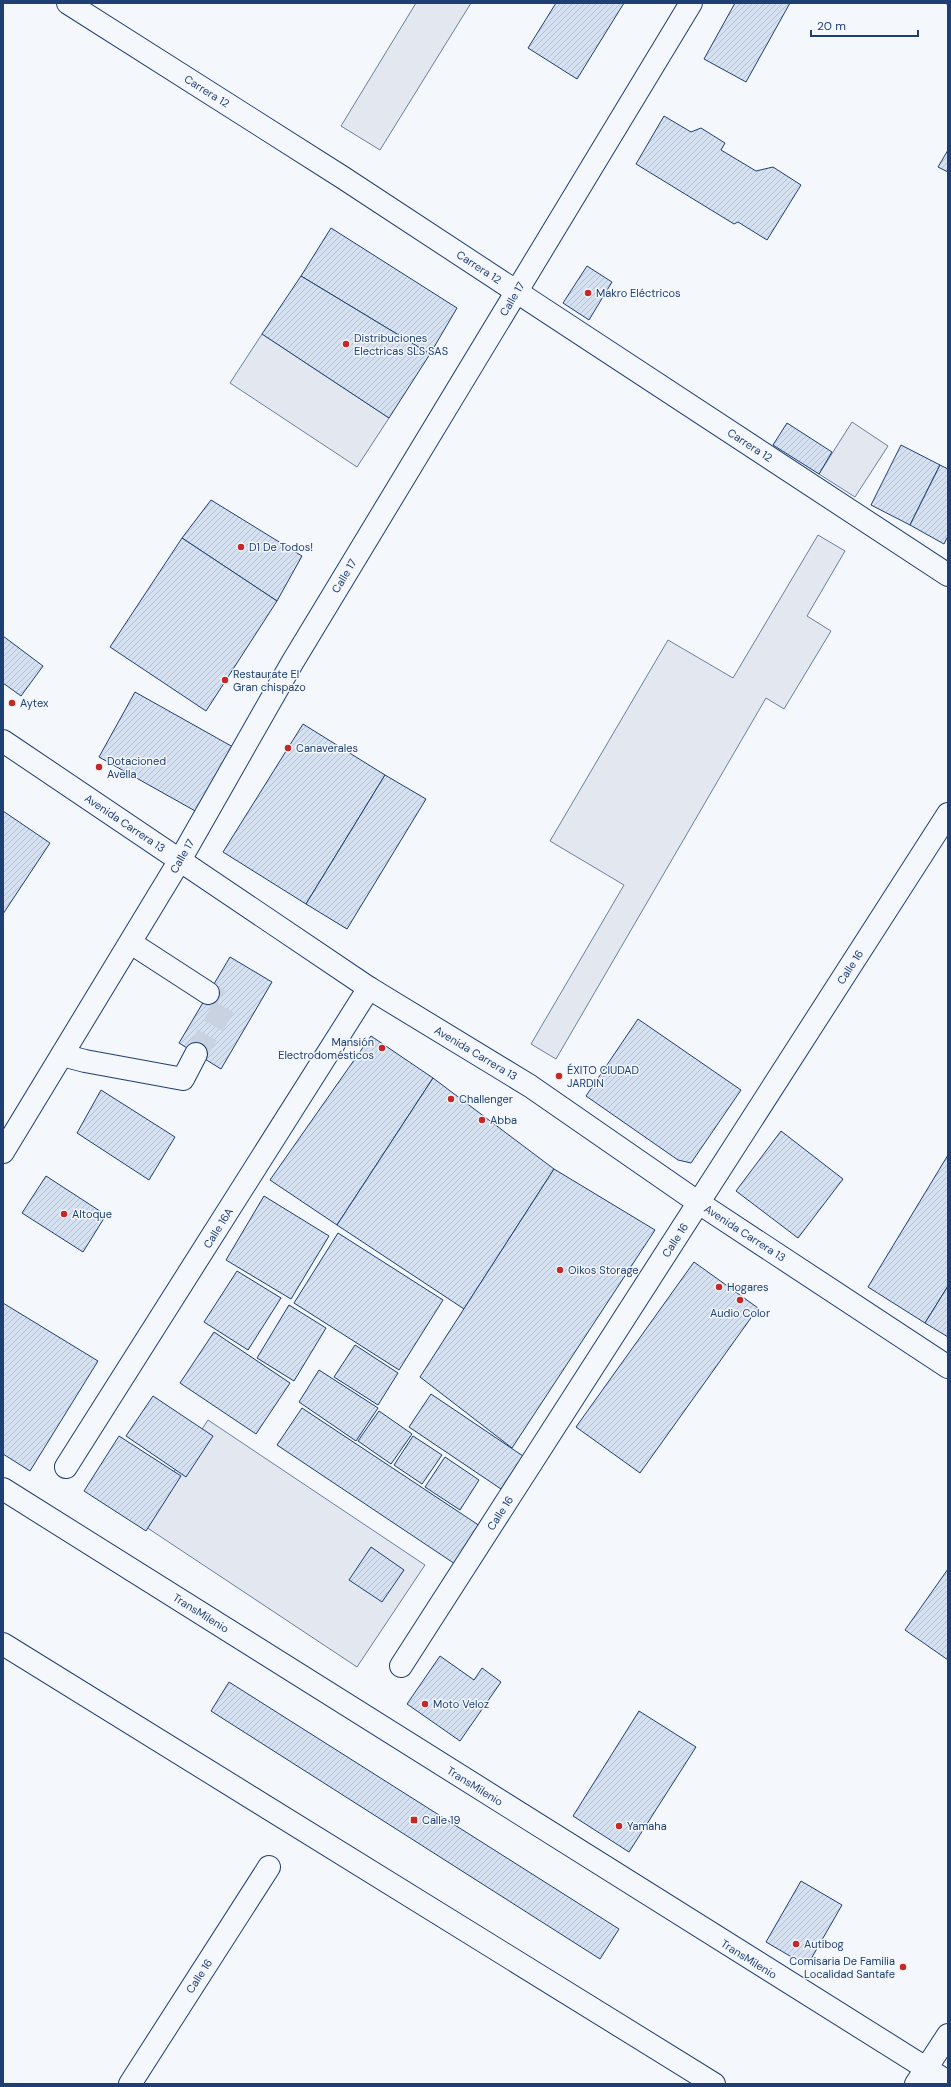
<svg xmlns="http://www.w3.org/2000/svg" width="951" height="2087" font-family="'DM Sans',sans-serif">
  <defs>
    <pattern id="building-hatch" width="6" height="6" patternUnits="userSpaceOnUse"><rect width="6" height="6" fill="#d5e0f0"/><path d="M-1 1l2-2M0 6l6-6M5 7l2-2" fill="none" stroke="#b6c1d1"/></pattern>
  </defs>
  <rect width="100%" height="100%" fill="#f4f7fb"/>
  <g fill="#e3e8f0" stroke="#687fa3">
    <path d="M416,3H471L380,150L341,126Z"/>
    <path d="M262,334L389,418L357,467L230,383Z"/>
    <path d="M852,422L888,446L855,497L819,474Z"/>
    <path d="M818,535L845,551L807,616L831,631L784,709L766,698L556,1059L531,1044L624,885L550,841L668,640L733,678Z"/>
    <path d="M208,1420L425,1565L357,1667L140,1523Z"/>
  </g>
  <g fill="url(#building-hatch)" stroke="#1d3f73">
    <path d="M556,3H624L577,79L528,48Z"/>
    <path d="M735,3H790L746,82L704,59Z"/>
    <path d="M664,116L691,132L701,128L725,143L721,150L756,171L773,167L801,185L767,240L738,222L734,224L636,164Z"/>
    <path d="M948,150V172L938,167Z"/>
    <path d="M331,228L457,308L430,354L301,276Z"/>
    <path d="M587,266L612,282L589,320L563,303Z"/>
    <path d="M301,276L430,354L389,418L262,334Z"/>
    <path d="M787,423L832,452L819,474L773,445Z"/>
    <path d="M901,445L940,465L910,525L871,505Z"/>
    <path d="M940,465L948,469V536L944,544L910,525Z"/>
    <path d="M211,500L302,556L277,601L182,538Z"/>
    <path d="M182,538L277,601L206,711L110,647Z"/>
    <path d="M3,636L43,666L21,696L3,683Z"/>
    <path d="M135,692L233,747L197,812L99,757Z"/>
    <path d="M303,724L385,775L306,904L223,852Z"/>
    <path d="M385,775L426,799L347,929L306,904Z"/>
    <path d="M3,811L50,843L3,914Z"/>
    <path d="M230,957L272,982L221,1069L179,1043Z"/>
    <path d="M638,1019L741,1090L691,1163L678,1160L586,1096Z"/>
    <path d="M371,1036L433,1078L337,1225L270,1180Z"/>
    <path d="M433,1078L554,1169L464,1309L337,1225Z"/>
    <path d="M101,1090L175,1137L149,1180L77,1133Z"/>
    <path d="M781,1131L843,1179L798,1238L736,1191Z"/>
    <path d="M948,1155V1286L925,1323L868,1287Z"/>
    <path d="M554,1169L655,1230L512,1448L420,1377Z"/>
    <path d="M46,1176L106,1215L83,1252L22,1213Z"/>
    <path d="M264,1196L329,1236L291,1299L226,1260Z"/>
    <path d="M338,1233L443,1300L399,1370L294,1303Z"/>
    <path d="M694,1262L758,1308L640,1473L576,1427Z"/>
    <path d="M237,1271L281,1298L248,1350L204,1322Z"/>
    <path d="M948,1286V1337L925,1323Z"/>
    <path d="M3,1303L98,1361L30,1471L3,1454Z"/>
    <path d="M289,1305L326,1328L294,1381L257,1358Z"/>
    <path d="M214,1332L290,1383L256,1434L180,1383Z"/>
    <path d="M355,1345L398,1373L378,1405L334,1377Z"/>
    <path d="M319,1370L378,1408L356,1441L299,1402Z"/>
    <path d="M431,1394L523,1456L501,1489L409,1427Z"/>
    <path d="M153,1396L213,1436L186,1477L126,1436Z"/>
    <path d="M302,1408L480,1526L455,1564L277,1445Z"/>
    <path d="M379,1411L412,1434L391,1464L358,1441Z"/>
    <path d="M119,1436L181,1476L146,1531L84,1491Z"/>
    <path d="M413,1436L442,1455L422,1484L394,1465Z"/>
    <path d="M445,1457L479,1480L460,1510L425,1487Z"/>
    <path d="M371,1547L404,1570L382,1602L349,1580Z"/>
    <path d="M948,1569V1660L905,1630Z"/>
    <path d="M440,1656L474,1680L482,1668L501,1682L460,1741L407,1704Z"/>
    <path d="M229,1682L619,1929L600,1959L211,1711Z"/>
    <path d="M639,1711L696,1747L629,1852L573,1816Z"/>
    <path d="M801,1881L842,1905L807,1966L766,1942Z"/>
  </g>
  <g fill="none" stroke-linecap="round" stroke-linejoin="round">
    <path stroke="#c9d2e0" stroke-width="22" stroke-dasharray="22 11" stroke-linecap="butt" d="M196,1054L226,1004L208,993"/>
    <g stroke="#1d3f73" stroke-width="24">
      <g id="minor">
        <path d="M68,3L342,177L948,575"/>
        <path d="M3,741L369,988L530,1086L699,1203L948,1367"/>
        <path d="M131,943L208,993"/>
        <path d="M62,1055L85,1061L183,1079L196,1054"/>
        <path d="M3,1152L180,860L292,663L691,3"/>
        <path d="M66,1467L369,988"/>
        <path d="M3,1489L948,2082"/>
        <path d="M3,1644L714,2084"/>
        <path d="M401,1666L948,814"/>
        <path d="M130,2084L269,1867"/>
        <path d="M916,2084L948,2035"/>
      </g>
    </g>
    <path stroke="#5e769c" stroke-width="2.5" stroke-dasharray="3 2" stroke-linecap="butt" d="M946,3L948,4"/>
    <use href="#minor" stroke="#f4f7fb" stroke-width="22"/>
  </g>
  <g fill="#c62828" stroke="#f4f7fb" stroke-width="1.5">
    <circle cx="588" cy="293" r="4"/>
    <circle cx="346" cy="344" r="4"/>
    <circle cx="241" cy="547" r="4"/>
    <circle cx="225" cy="680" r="4"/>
    <circle cx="12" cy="703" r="4"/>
    <circle cx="288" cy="748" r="4"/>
    <circle cx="99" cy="767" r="4"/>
    <circle cx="382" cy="1048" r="4"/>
    <circle cx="559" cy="1076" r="4"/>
    <circle cx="451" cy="1099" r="4"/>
    <circle cx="482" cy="1120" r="4"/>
    <circle cx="64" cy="1214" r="4"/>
    <circle cx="560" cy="1270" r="4"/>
    <circle cx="719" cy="1287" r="4"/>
    <circle cx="740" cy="1300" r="4"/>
    <circle cx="425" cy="1704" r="4"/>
    <rect x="410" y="1816" width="8" height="8" rx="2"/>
    <circle cx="619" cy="1826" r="4"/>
    <circle cx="796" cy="1944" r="4"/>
    <circle cx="903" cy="1967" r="4"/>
  </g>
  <g text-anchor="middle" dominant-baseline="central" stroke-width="3" stroke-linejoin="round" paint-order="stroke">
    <g font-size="11" fill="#1d3f73" stroke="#f4f7fb">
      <text transform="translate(207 91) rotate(32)">Carrera 12</text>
      <text transform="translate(479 267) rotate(33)">Carrera 12</text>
      <text transform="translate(512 299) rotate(-59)">Calle 17</text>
      <text transform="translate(750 445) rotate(33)">Carrera 12</text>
      <text transform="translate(344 576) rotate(-59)">Calle 17</text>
      <text transform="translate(125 823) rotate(34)">Avenida Carrera 13</text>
      <text transform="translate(182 856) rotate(-60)">Calle 17</text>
      <text transform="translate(850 967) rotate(-57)">Calle 16</text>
      <text transform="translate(476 1053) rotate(31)">Avenida Carrera 13</text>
      <text transform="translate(218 1228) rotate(-58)">Calle 16A</text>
      <text transform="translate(745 1233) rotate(33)">Avenida Carrera 13</text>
      <text transform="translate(675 1240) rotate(-57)">Calle 16</text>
      <text transform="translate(500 1513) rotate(-57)">Calle 16</text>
      <text transform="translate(201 1613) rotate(32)">TransMilenio</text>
      <text transform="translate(475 1786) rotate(32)">TransMilenio</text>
      <text transform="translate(749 1959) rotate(32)">TransMilenio</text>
      <text transform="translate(199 1976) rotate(-57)">Calle 16</text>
    </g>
    <g font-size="11" fill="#1d3f73" stroke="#f4f7fb" text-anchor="start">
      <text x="596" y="293">Makro Eléctricos</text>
      <text x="354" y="338">Distribuciones<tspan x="354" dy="13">Electricas SLS SAS</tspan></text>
      <text x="249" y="547">D1 De Todos!</text>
      <text x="233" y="674">Restaurate El<tspan x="233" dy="13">Gran chispazo</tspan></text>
      <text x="20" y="703">Aytex</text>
      <text x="296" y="748">Canaverales</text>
      <text x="107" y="761">Dotacioned<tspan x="107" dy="13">Avella</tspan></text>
      <text x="374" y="1042" text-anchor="end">Mansión<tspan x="374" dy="13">Electrodomésticos</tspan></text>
      <text x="567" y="1070">ÉXITO CIUDAD<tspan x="567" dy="13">JARDIN</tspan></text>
      <text x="459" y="1099">Challenger</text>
      <text x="490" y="1120">Abba</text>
      <text x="72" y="1214">Altoque</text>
      <text x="568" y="1270">Oikos Storage</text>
      <text x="727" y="1287">Hogares</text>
      <text x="740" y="1313" text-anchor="middle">Audio Color</text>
      <text x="433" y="1704">Moto Veloz</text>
      <text x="422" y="1820">Calle 19</text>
      <text x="627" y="1826">Yamaha</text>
      <text x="804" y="1944">Autibog</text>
      <text x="895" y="1961" text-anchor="end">Comisaria De Familia<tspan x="895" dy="13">Localidad Santafe</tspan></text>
    </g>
  </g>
  <rect width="951" height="2087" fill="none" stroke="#1d3f73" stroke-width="8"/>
  <path d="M811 30v6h107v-6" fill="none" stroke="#1d3f73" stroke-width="2"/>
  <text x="817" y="30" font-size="12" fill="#1d3f73" stroke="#f4f7fb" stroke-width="3" paint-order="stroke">20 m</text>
</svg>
